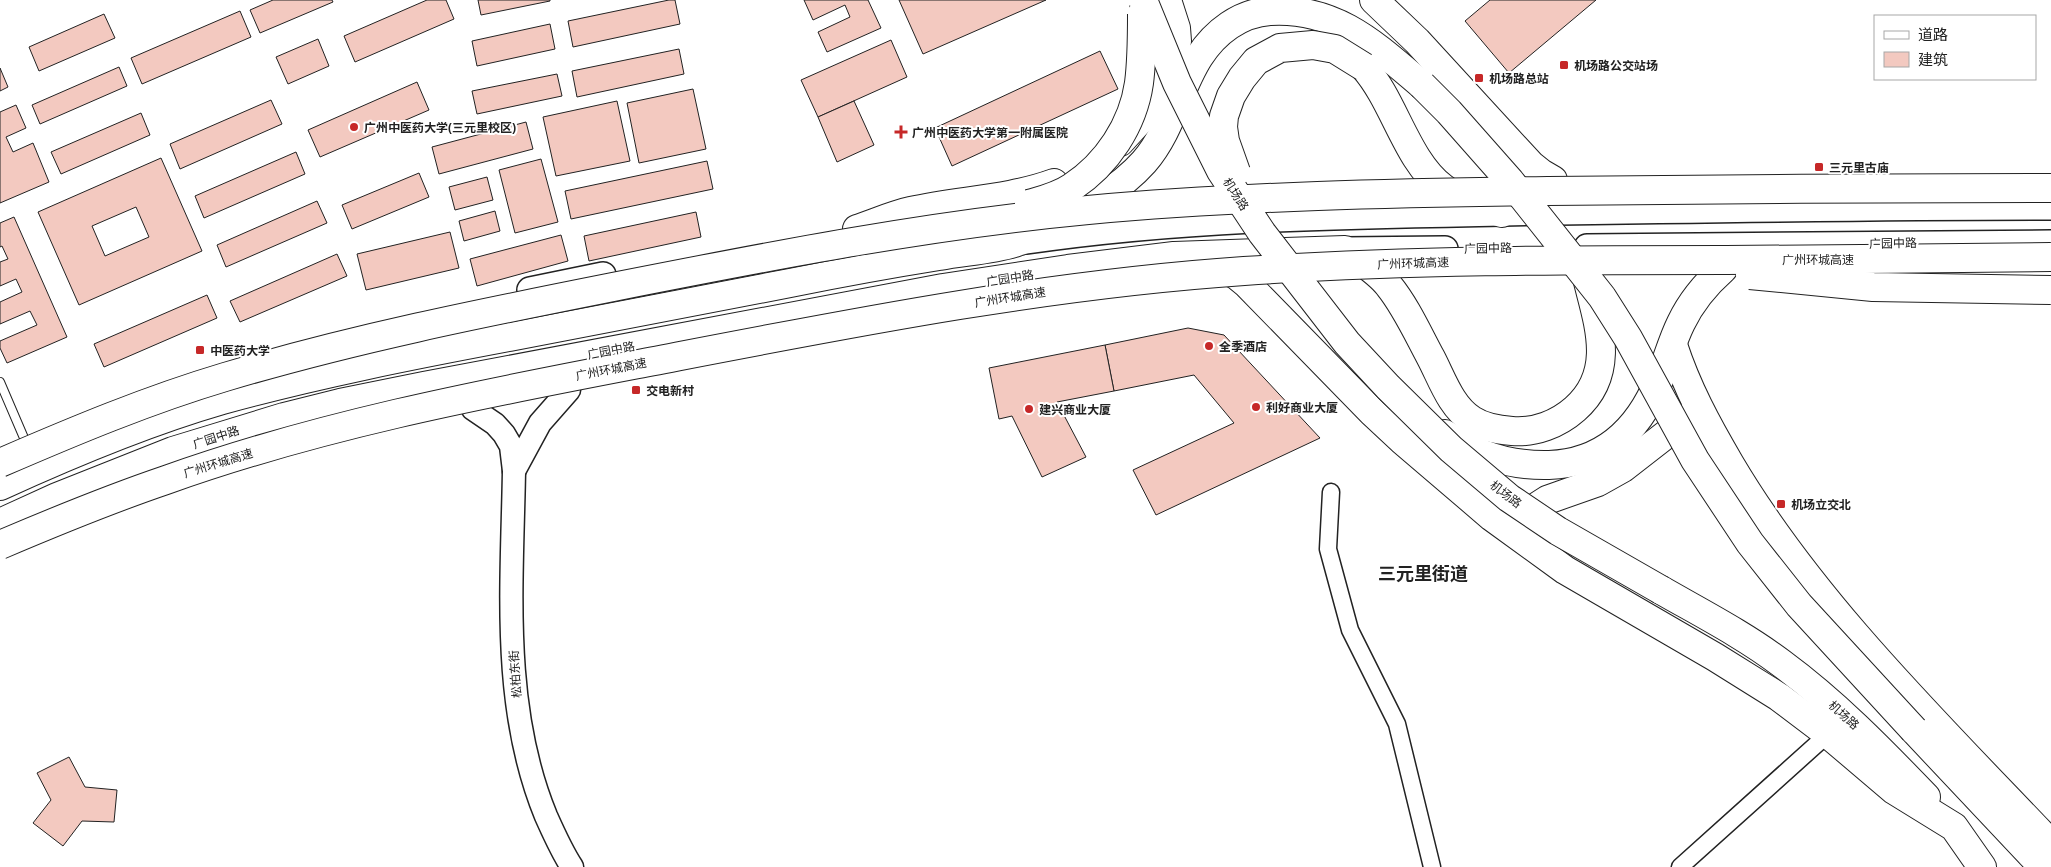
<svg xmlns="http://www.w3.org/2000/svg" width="2051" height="867" font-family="'Open Sans','Noto Sans SC',sans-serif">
  <rect width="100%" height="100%" fill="#fff"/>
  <g fill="#f3c9c0" stroke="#222" fill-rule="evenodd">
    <path d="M273,0H332L333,2L260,33L250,10Z"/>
    <path d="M427,0H446L454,19L355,62L344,36Z"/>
    <path d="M478,0H550V1L481,15Z"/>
    <path d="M669,0H675L680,24L573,47L568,21Z"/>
    <path d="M804,0H868L881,28L827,52L818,32L850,17L845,5L813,20Z"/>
    <path d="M899,0H1046L923,54Z"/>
    <path d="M1490,0H1596L1509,73L1465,21Z"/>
    <path d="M240,11L251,37L142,84L131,58Z"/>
    <path d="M104,14L115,38L39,71L29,47Z"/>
    <path d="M550,24L555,49L477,66L472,41Z"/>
    <path d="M318,39L329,66L288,84L276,57Z"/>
    <path d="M891,40L907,77L818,117L801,80Z"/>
    <path d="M679,49L684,74L577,97L572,71Z"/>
    <path d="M1100,51L1118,89L952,166L935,128Z"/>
    <path d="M119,67L127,86L40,124L32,105Z"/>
    <path d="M0,68L8,87L0,91Z"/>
    <path d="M557,74L562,96L477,114L472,91Z"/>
    <path d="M417,82L429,110L320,157L308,130Z"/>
    <path d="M693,89L706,149L639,163L627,103Z"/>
    <path d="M271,100L282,124L180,169L170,144Z"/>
    <path d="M617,101L630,161L556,176L543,117Z"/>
    <path d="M854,101L874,145L837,162L818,117Z"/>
    <path d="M16,105L26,128L6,137L13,152L33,143L49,182L0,203V112Z"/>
    <path d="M141,113L150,135L61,174L51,152Z"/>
    <path d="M526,122L533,149L439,174L432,147Z"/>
    <path d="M296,152L305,174L204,218L195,196Z"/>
    <path d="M161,158L202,251L79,305L38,212ZM136,207L149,237L105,256L92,226Z"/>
    <path d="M541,159L558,222L515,233L499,170Z"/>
    <path d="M707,161L713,189L571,219L565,191Z"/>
    <path d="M419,173L429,197L352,229L342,205Z"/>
    <path d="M487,177L493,200L455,210L449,187Z"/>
    <path d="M317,201L327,223L226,267L217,245Z"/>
    <path d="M495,211L500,231L464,241L459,221Z"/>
    <path d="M696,212L701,237L589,261L584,236Z"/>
    <path d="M14,217L67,337L7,363L0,348V341L37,325L30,311L0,324V302L22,292L16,279L0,286V262L8,259L2,246L0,247V223Z"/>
    <path d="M450,232L459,268L366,290L357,254Z"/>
    <path d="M561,235L568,261L477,286L470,259Z"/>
    <path d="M337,254L347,276L240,322L230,301Z"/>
    <path d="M207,295L217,318L104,367L94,344Z"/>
    <path d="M1188,328L1224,335L1320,438L1156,515L1133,470L1234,423L1194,375L1114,391L1105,345Z"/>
    <path d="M1105,345L1114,391L1057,402L1086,457L1042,477L1012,416L999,419L989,368Z"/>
    <path d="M69,757L85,787L117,790L114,822L82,821L63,846L33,823L51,800L37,773Z"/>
  </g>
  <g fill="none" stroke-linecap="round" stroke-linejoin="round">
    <g stroke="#222" stroke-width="10">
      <path id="lane" d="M0,382L24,438"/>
    </g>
    <g stroke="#222" stroke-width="19">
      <g id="street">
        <path d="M1331,492L1328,549L1350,630L1397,724L1432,867"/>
        <path d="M1680,867L1828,734"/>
      </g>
    </g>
    <g stroke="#222" stroke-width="25">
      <g id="secondary">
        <path d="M473,409L495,424L504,434L511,446L514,471C512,587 501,707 546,816C554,834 562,852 572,867"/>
        <path d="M514,471L540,423L569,390"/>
      </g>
    </g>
    <g stroke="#222" stroke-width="28">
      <g id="primary">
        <path d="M1027,241C1184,218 1342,216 1500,213C1684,210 1867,207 2051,207"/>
        <path d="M1587,247L2051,243"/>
        <path d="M1345,250L1445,249"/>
        <path d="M1910,272L2051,271"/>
        <path d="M530,290L603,275"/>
      </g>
    </g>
    <g stroke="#222" stroke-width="30">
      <g id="highway">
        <path d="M1374,0L1417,41L1531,165L1541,173L1553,180"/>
        <path d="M1364,67C1395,102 1406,160 1443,188C1460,201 1482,207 1502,213"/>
        <path d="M1120,142L1151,108L1169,73L1177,41L1176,28L1167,0"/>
        <path d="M857,229C875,223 893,215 911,211C960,200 1007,200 1054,183"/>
        <path d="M1217,266L1236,275L1247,284L1372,412L1402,440L1492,517L1565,570L1715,657L1779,697L1828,734L1894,790L1954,827L1982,867"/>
        <path d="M1673,345C1687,388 1707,425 1730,464C1813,604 1939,726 2051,844"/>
        <path d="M1445,434C1477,456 1511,466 1549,465C1605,463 1639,429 1659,380C1667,361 1672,341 1681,323C1691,302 1706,284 1723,269"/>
        <path d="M0,486C72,453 146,422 222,400C317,374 413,355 509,337C603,319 697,301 790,283C840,273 889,264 939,256C964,251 994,250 1017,242C1029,239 1041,230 1053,224C1086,207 1119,190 1144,162C1171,131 1178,90 1199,57C1215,32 1240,13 1270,11C1336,7 1375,45 1422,85"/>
        <path d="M0,523L57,497L173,451L284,417L340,403L424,386L943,288L1068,269L1174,256L1345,250C1360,261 1378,271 1389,286C1406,307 1418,334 1431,358C1442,379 1451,407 1472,420C1484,428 1499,430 1512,431C1535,433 1558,424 1575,409C1617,372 1598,323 1587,278"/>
        <path d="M1516,529L1533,509L1547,500L1598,482L1623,468L1695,412"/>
        <path d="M1661,590C1701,613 1744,635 1781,663C1834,702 1880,749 1926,797"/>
        <path d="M1914,730L2043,867"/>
      </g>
    </g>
    <use href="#lane" stroke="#fff" stroke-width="8"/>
    <use href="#street" stroke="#fff" stroke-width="16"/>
    <use href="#secondary" stroke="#fff" stroke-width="22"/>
    <use href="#primary" stroke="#fff" stroke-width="25"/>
    <use href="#highway" stroke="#fff" stroke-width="28"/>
    <g stroke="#222" stroke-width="30" stroke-linecap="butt">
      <g id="highway-bridge">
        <path d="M1143,0L1177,83L1221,171L1262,233L1347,343L1388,387L1451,449L1509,498L1558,531L1661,590"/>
        <path d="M1422,85L1449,112L1510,181L1602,297L1628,338L1695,460L1750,543L1799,605L1914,730"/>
        <path d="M1236,172L1225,141L1223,127L1224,116L1231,96L1242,78L1256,61L1280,48L1313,45L1335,49L1364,67"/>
        <path d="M1029,204C1043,200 1059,196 1072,187C1107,164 1133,125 1139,83C1142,60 1142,37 1142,14"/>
        <path d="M1750,275L1873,287L2051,290"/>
        <path d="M0,463C74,431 148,400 225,377C352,339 482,313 613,287C770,256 928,225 1088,210C1241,196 1394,193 1548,191C1716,189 1883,188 2051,188"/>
        <path d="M0,545C54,522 110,499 166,480C317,426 476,395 633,365C836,326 1038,285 1244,271C1405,260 1565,260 1726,260C1834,260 1943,258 2051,257"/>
      </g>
    </g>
    <use href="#highway-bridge" stroke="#fff" stroke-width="28"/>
  </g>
  <g fill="#c62828" stroke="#fff" stroke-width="2">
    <rect x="1559" y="60" width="10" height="10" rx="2.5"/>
    <rect x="1474" y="73" width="10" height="10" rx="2.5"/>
    <circle cx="354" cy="127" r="5"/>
    <path d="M898.5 124.5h5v5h5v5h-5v5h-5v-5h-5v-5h5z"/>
    <rect x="1814" y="162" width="10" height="10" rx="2.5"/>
    <circle cx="1209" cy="346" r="5"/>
    <rect x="195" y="345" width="10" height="10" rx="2.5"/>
    <rect x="631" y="385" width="10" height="10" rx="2.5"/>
    <circle cx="1256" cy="407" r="5"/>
    <circle cx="1029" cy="409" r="5"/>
    <rect x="1776" y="499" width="10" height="10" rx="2.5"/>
  </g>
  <g text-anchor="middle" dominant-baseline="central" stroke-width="4" stroke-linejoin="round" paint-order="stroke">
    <g font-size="12" font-weight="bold" fill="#222" stroke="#fff" text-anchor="start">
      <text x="1574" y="65">机场路公交站场</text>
      <text x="1489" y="78">机场路总站</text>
      <text x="364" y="127">广州中医药大学(三元里校区)</text>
      <text x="912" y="132">广州中医药大学第一附属医院</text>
      <text x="1829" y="167">三元里古庙</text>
      <text x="1219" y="346">全季酒店</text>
      <text x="210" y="350">中医药大学</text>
      <text x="646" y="390">交电新村</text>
      <text x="1266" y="407">利好商业大厦</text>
      <text x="1039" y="409">建兴商业大厦</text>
      <text x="1791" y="504">机场立交北</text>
    </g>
    <g font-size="12" fill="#222" stroke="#fff">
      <text transform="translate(1236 194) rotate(57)">机场路</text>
      <text transform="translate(1893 243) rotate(-1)">广园中路</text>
      <text transform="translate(1488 248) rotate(-1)">广园中路</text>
      <text x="1818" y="259">广州环城高速</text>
      <text transform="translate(1413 263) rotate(-2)">广州环城高速</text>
      <text transform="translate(1010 278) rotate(-9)">广园中路</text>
      <text transform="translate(1010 297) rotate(-9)">广州环城高速</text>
      <text transform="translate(611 350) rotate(-11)">广园中路</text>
      <text transform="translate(611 369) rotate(-11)">广州环城高速</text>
      <text transform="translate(216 437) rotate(-18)">广园中路</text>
      <text transform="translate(218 463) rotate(-17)">广州环城高速</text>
      <text transform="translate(1506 494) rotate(37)">机场路</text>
      <text transform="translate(515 674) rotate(-94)">松柏东街</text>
      <text transform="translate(1844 715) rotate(42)">机场路</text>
    </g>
    <g font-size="18" font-weight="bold" fill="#222" stroke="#fff">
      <text x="1423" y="573">三元里街道</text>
    </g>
  </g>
  <rect x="1874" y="15" width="162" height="65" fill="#ffffff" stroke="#a7a7a7"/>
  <rect x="1884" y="31" width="25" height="8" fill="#ffffff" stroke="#a7a7a7"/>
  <text x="1918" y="40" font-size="15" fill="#222222">道路</text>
  <rect x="1884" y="52" width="25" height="15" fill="#f3c9c0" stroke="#a7a7a7"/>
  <text x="1918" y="65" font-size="15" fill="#222222">建筑</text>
</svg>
